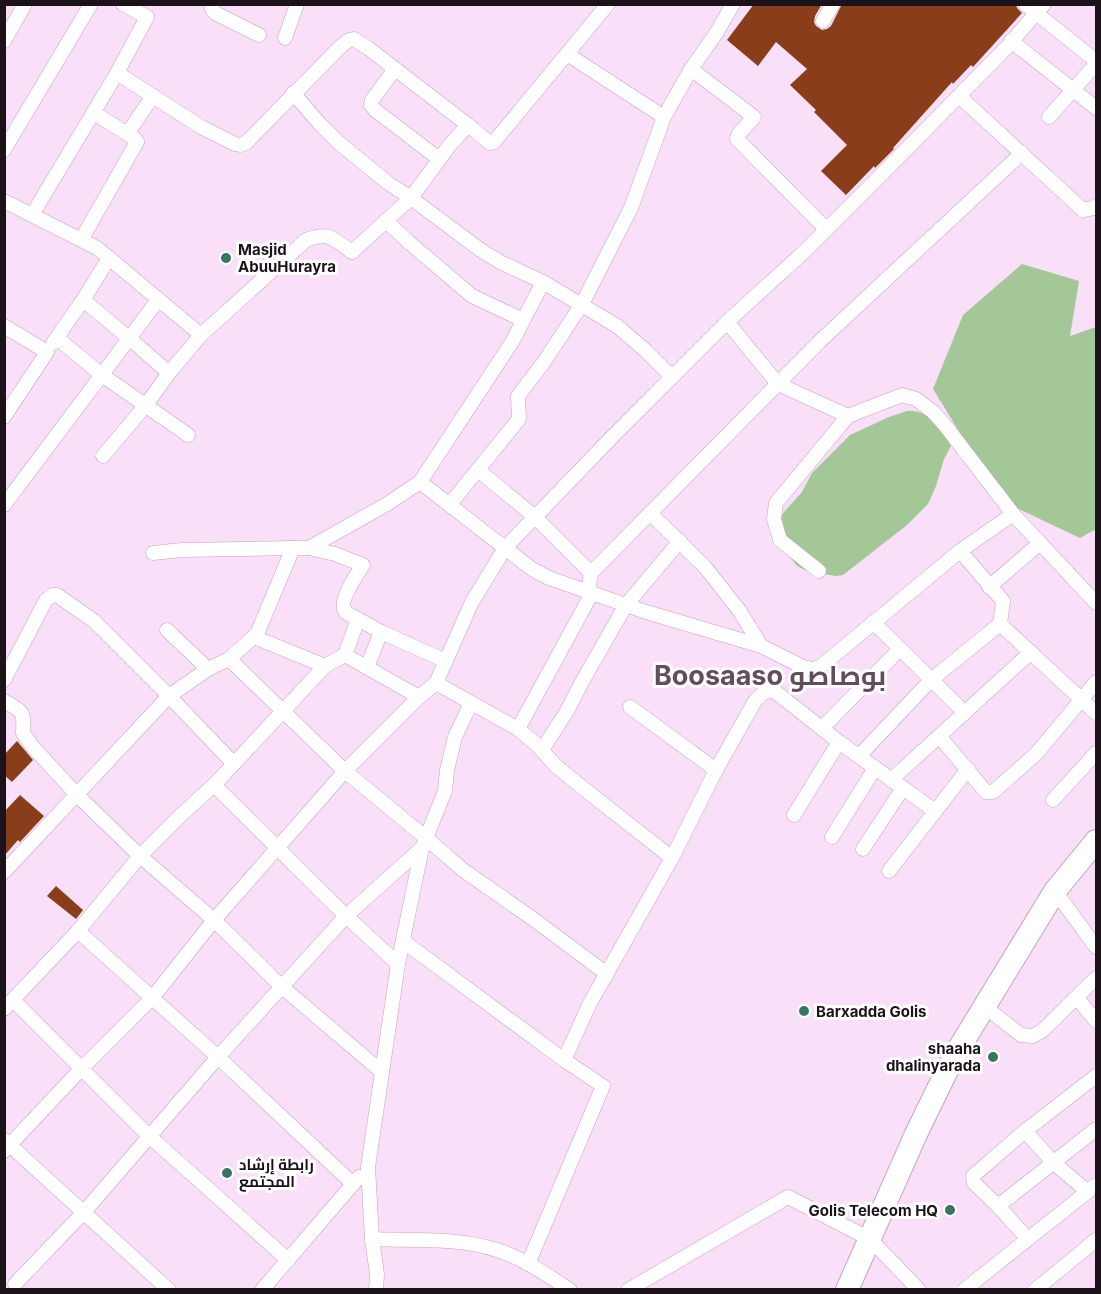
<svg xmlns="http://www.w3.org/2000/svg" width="1101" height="1294" font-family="Inter,Cairo,sans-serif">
  <rect width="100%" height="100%" fill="#f9dff8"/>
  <g fill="#a3c797">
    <path d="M1022,264L1079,281L1070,336L1096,327V529L1080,538L1002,501L933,389L963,315Z"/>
    <path d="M907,411C929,409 941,430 951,446L944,459L936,486L928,504L907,525L843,575L836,576L807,571L797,566L790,557L777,536L776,524L784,512L802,492L812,473L850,435L889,417Z"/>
  </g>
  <g fill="#8a3d19">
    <path d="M754,4H822L815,16L814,22L816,26L822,30L827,29L831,26L842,4H1016L1017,8L1022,13L973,67L971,65L953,84L952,82L893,148L894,149L875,168L874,166L846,195L821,171L847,145L814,112L816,110L790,85L807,69L776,42L758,66L727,40Z"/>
    <path d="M17,741L33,760L12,782L4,775V755Z"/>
    <path d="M20,795L44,816L20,842L18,840L4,856V812Z"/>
    <path d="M56,886L83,910L76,919L47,896Z"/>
  </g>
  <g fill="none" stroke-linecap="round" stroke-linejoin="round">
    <g stroke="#bea5bd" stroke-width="15">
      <g id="street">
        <path d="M213,4L212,9L215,13L259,35"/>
        <path d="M1025,4L1096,61"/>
        <path d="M823,21L833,4"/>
        <path d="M285,38L297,4"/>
        <path d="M4,41L25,4"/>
        <path d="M1011,41L1096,108"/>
        <path d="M567,54L664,117"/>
        <path d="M395,69L372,100L371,105L375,110L439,159"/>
        <path d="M691,69L754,117L738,135L737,139L739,141L826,229"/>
        <path d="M117,73L201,127L235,144L240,145L246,143L340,47L349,40L354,39L368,48L468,125"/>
        <path d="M293,93L320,124L339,143L388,183L411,198L482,251L502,263L543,282L617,326L645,350L672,377L727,322L805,251L875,181L1007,47L1044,4"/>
        <path d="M959,96L1083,210L1094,208L1096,206"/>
        <path d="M1049,117L1096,64"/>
        <path d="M127,134L153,96"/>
        <path d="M4,150L91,4"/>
        <path d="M4,201L97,248L201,335"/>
        <path d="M32,215L117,73L147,17L123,4"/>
        <path d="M386,221L411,244L472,296L523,320"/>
        <path d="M81,240L137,142L134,138L94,113"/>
        <path d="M83,300L129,338L169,373"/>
        <path d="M727,322L778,384L848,416L902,395L916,399L933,412L944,424L1013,514L1096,603"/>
        <path d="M4,326L47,352L4,417"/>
        <path d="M57,338L102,375L188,435"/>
        <path d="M53,343L83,300L109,258"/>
        <path d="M103,456L146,405L169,373L201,335L306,240C330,231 333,239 352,252L411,198L449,146L468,125L490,143L494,142L608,4"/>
        <path d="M478,470L535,517L591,573"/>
        <path d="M420,482L532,569L549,578L643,611L761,646L803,667L813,669L820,667L960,551L1013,514"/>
        <path d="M450,504L519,419L518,396L544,362L582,304L631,208L664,117L691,69L715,35L733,4"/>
        <path d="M4,505L158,300"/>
        <path d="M650,513L705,567L739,610L761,646"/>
        <path d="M309,548L335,554L363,565C358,573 338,601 345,611C347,614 354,617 358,619L345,655L325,666L214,785L180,816L140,856L214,920L282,987L382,1072"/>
        <path d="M960,551L1003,601L1000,624L1096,713"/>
        <path d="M153,553L182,550L293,548"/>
        <path d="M819,571L780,540L774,519L776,503L848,416"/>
        <path d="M989,587L1040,543"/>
        <path d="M588,591L591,573L819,342L1022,153"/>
        <path d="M358,619L381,632L446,661"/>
        <path d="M873,622L965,713"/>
        <path d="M167,630L208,669"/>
        <path d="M254,637L325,666"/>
        <path d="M345,655L419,697L436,683L518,729L536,744L556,766L583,788L672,858"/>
        <path d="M229,659L345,771L426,838L463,870L533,919L607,974"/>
        <path d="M367,667L381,632"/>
        <path d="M4,680L46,600L53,595H57L94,621L169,696L234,764"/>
        <path d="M436,683L472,602L505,548L614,435L672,377"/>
        <path d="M4,701C24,713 24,710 23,733L32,746L77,795L140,856L78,931L4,1009"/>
        <path d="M630,707L716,770"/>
        <path d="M822,728L900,649"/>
        <path d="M518,729L592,593"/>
        <path d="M939,736L986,792H993L1037,753L1096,682"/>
        <path d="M542,750L567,711L583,680L626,605L680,541"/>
        <path d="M859,756L931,680L1000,624"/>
        <path d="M891,780L1031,652"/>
        <path d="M214,785L346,916L398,964"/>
        <path d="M1053,800L1096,753"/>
        <path d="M794,815L839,742"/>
        <path d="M832,837L875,768"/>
        <path d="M863,849L903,788"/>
        <path d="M889,871L968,769"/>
        <path d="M4,872L169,696L208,669L229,659L257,634L293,548H309L387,504L420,482L512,342L543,282"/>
        <path d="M1055,891L1096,947"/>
        <path d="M78,931L218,1057L353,1184"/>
        <path d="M403,941L564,1060L603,1086L528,1264"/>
        <path d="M1077,998L1096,1021"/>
        <path d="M13,1000L149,1136L288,1260"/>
        <path d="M984,1006L1021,1035L1033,1036L1042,1031L1096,978"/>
        <path d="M564,1060L590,1003L672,858L716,770L755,701L763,693L773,690L839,742L935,811"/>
        <path d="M1025,1131L1054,1163L1088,1192"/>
        <path d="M4,1140L169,1290"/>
        <path d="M4,1151L81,1069L153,997L214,920L345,771L419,697"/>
        <path d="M998,1206L1096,1129"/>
        <path d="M372,1239C413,1241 457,1237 497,1250C523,1258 547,1275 570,1290"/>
        <path d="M1028,1239L998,1206L974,1183L973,1176L1025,1131L1096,1076"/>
        <path d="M15,1284L84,1212L218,1057L346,916L422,848"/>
        <path d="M262,1290L359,1177"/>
        <path d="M376,1290L377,1274L372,1239L368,1167L398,964L422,848L445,791L447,770L455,737L471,703"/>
        <path d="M628,1290L788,1197L870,1239L919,1290"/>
        <path d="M964,1290L1096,1185"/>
        <path d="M1035,1290L1096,1240"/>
      </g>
    </g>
    <g stroke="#bea5bd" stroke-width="24">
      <path id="primary" d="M847,1290L916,1134L953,1058L1055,891L1096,841"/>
    </g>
    <use href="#street" stroke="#fff" stroke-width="14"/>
    <use href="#primary" stroke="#fff" stroke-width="22"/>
  </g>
  <g fill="#367562" stroke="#fff" stroke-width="2">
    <circle cx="226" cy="258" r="6"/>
    <circle cx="804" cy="1011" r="6"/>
    <circle cx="993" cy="1057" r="6"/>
    <circle cx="227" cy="1173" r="6"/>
    <circle cx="950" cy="1210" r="6"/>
  </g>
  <g text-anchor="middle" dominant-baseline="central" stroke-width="6" stroke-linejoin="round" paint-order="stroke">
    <g font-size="15" font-weight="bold" fill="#1b121a" stroke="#fff" text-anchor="start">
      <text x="238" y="249">Masjid<tspan x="238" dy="17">AbuuHurayra</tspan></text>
      <text x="816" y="1011">Barxadda Golis</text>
      <text x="981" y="1048" text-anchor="end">shaaha<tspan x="981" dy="17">dhalinyarada</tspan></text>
      <text x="239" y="1164">رابطة إرشاد<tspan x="239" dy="17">المجتمع</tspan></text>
      <text x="938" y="1210" text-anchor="end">Golis Telecom HQ</text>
    </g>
    <g font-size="27" font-weight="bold" fill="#614c60" stroke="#fff">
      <text x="770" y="675">Boosaaso بوصاصو</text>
    </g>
  </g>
  <rect width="1101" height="1294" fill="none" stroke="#1b121a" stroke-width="12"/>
</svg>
